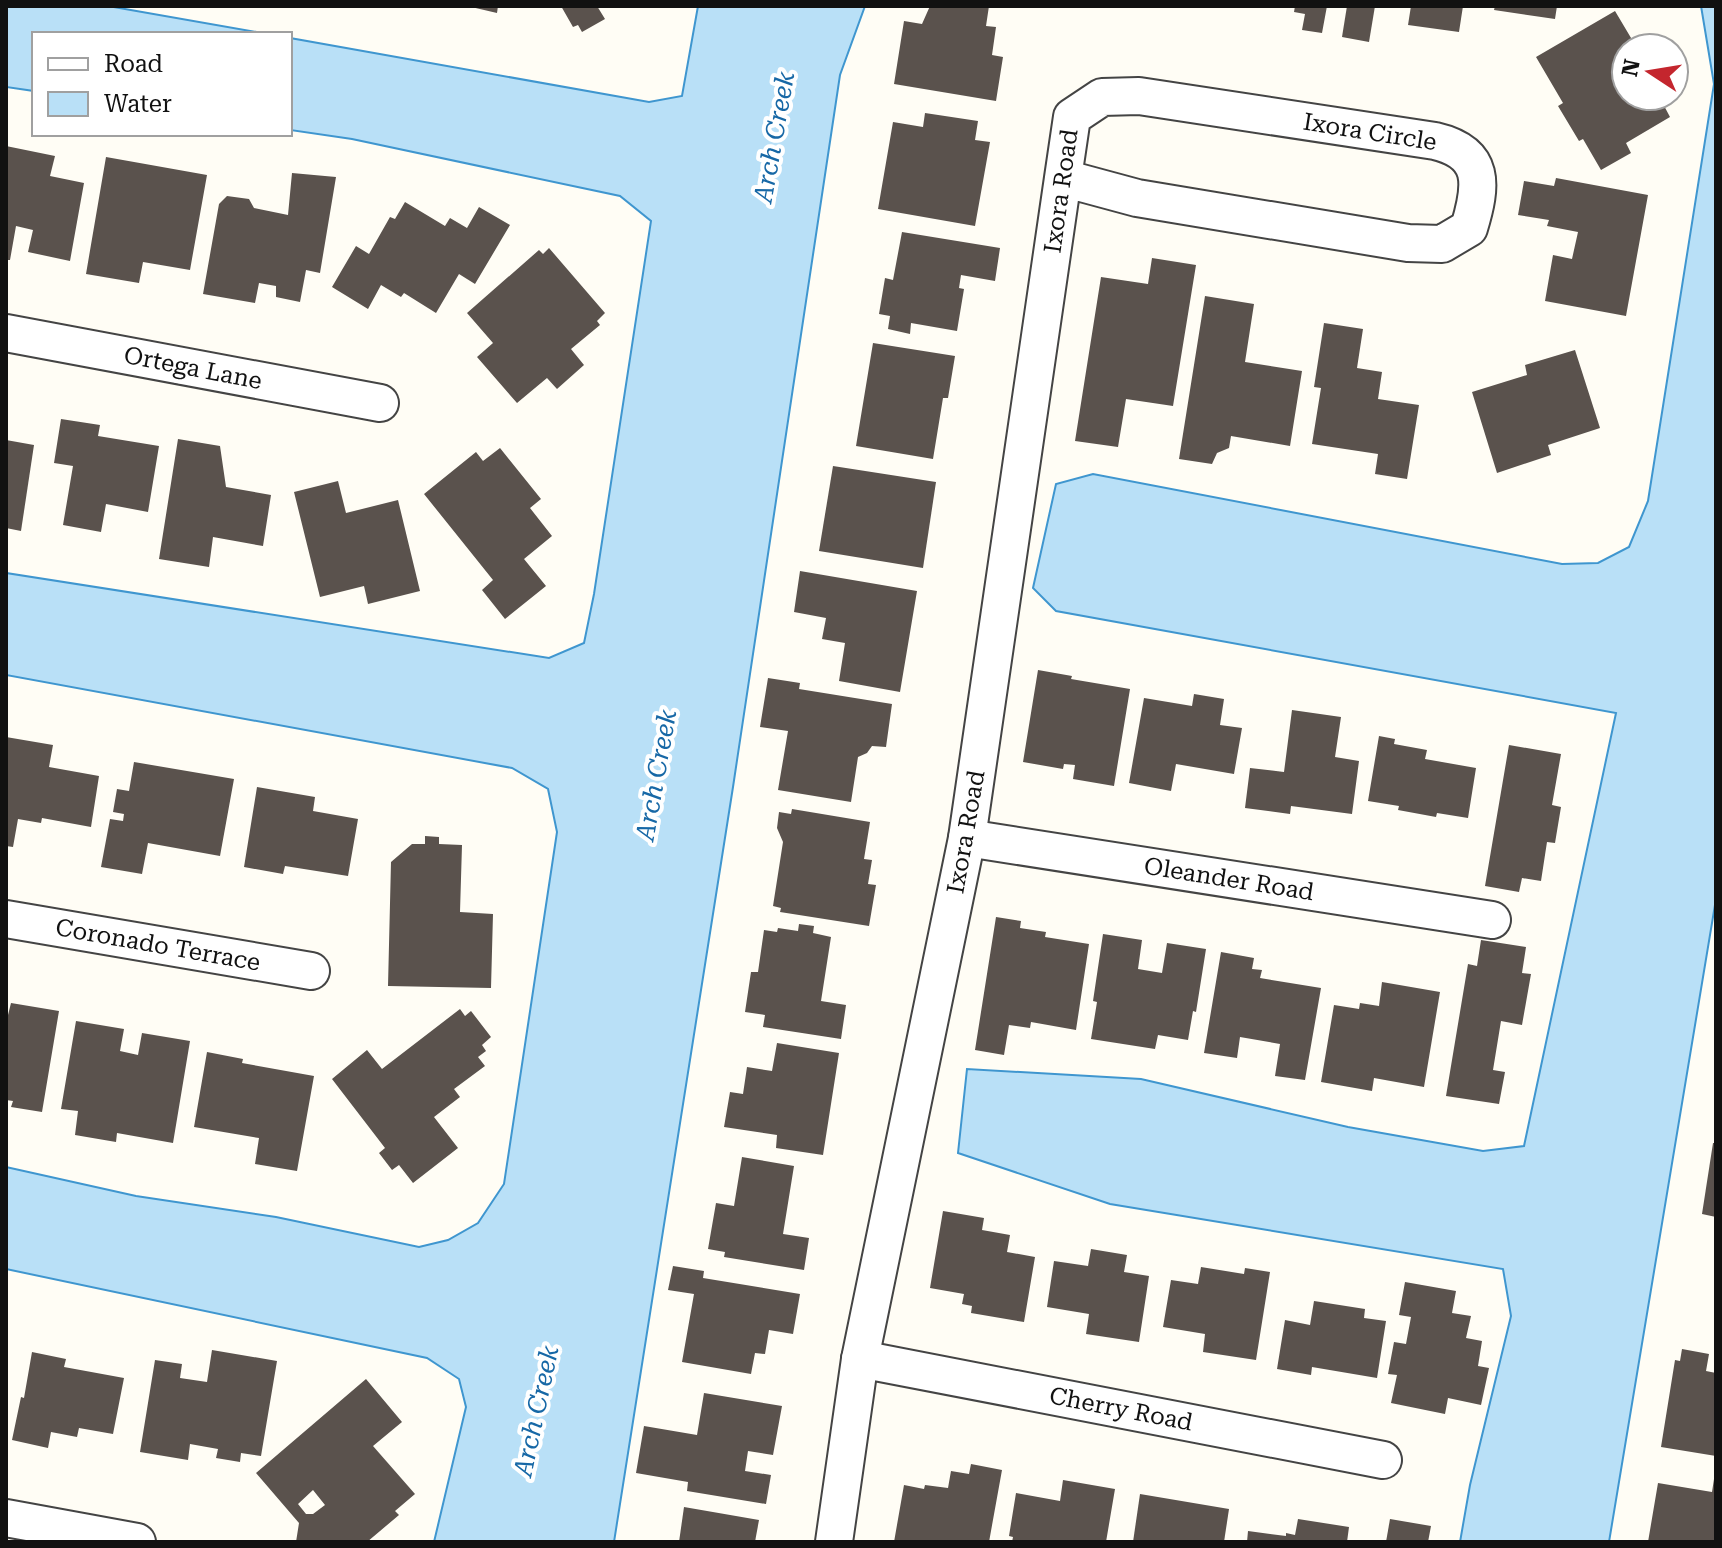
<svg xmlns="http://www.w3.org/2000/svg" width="1722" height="1548" font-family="'Roboto Serif',serif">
  <rect width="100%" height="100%" fill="#fffdf5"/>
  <g fill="#b9e0f7" stroke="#3f96cf" stroke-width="2">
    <path d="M6,6H108L268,34H34V91L6,87Z"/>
    <path d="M698,6H865L840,75L733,787L614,1542H434L466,1407L459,1379L427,1358L6,1269V1167L136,1196L276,1217L419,1247L448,1240L478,1223L504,1184L557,832L548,789L512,768L6,675V573L549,658L584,643L594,594L651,221L620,196L352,139L290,130V38L649,102L682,96Z"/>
    <path d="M1701,6H1716V899L1609,1542H1460L1470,1485L1511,1316L1503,1269L1110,1204L958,1153L967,1069L1141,1079L1348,1127L1483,1151L1524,1146L1616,713L1056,611L1033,588L1056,484L1093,474L1562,564L1598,563L1629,547L1648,501L1714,84Z"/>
  </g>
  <g fill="#5a524d" fill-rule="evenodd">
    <path d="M467,6H498L497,13Z"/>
    <path d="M561,6H597L605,19L582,32L578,25L573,27Z"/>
    <path d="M930,6H989L986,26L996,27L992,55L1003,57L996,101L894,84L904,21L922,24Z"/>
    <path d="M1295,6H1327L1322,33L1302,30L1305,14L1294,12Z"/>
    <path d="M1347,6H1375L1369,42L1342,37Z"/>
    <path d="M1411,6H1463L1459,32L1408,25Z"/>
    <path d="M1495,6H1557L1555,19L1494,10Z"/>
    <path d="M1615,11L1637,48H1626V96H1668L1661,100L1670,117L1626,143L1631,153L1601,170L1583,139L1579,141L1558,106L1563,103L1536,57Z"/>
    <path d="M925,113L978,121L975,140L990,142L975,226L878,209L893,122L923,127Z"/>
    <path d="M6,146L55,156L50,176L84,183L70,261L28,252L33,230L16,226L10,260H6Z"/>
    <path d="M106,157L207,175L190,270L143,262L139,283L86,274Z"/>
    <path d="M292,173L336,177L320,273L306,270L300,302L276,297V286L259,283L255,303L203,294L219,204L227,196L249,199L254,208L288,215Z"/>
    <path d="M1556,178L1648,195L1626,316L1545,301L1553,255L1572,259L1578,232L1547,226L1549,220L1518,215L1524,181L1554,186Z"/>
    <path d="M405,202L445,226L450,218L467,228L479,207L510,225L475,284L459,274L436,313L404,293L401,297L381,285L368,309L332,287L356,246L369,254L390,217L395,219Z"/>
    <path d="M902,232L1000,248L995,281L961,275L959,288L964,289L957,331L911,323L910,334L888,329L890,316L879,314L885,278L893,280Z"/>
    <path d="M549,248L605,313L597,321L600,325L571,349L584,365L557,389L547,378L517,403L477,357L493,343L467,313L539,250L543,254Z"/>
    <path d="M1152,258L1196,265L1173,406L1126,399L1118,447L1075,441L1101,277L1148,284Z"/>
    <path d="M1205,296L1254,304L1245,362L1302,371L1290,446L1231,436L1229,448L1217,453L1212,464L1179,459Z"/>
    <path d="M1324,323L1363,329L1357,368L1382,372L1378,399L1419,405L1407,479L1375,474L1378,454L1312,444L1321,388L1314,387Z"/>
    <path d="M873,343L955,356L948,398H943L933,459L856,446Z"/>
    <path d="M1575,350L1600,428L1548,445L1551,455L1497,473L1472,392L1527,375L1525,365Z"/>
    <path d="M61,419L100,425L98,436L159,446L148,512L106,504L101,532L63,525L73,466L54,463Z"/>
    <path d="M178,439L220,446L226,487L271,495L263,546L213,537L209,567L159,559Z"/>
    <path d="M6,440L34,445L21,531L6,528Z"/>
    <path d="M500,448L541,499L530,508L552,536L524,559L546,586L505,619L482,590L493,580L424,494L476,452L483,461Z"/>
    <path d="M833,466L936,482L923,568L819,551Z"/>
    <path d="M338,481L346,513L398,500L420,591L368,604L364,586L320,597L294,492Z"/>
    <path d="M800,571L917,591L900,692L839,681L845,643L822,639L826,618L794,612Z"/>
    <path d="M1038,670L1072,676L1071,679L1130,689L1114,786L1073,779L1075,765L1064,764L1063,769L1023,762Z"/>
    <path d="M768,678L800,683L799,689L892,704L886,747L872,746L867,753L858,757L851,802L778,790L788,731L760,727Z"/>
    <path d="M1194,694L1224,699L1220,725L1242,728L1234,774L1176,764L1171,791L1129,783L1144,698L1192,706Z"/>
    <path d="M1292,710L1341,717L1335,757L1359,761L1352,814L1291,806L1290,814L1245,808L1250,768L1284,772Z"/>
    <path d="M1379,736L1395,739L1394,744L1427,750L1425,759L1476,768L1468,818L1437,813L1436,817L1398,810L1399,806L1368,801Z"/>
    <path d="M6,737L53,745L49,767L99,776L91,827L42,818L41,823L18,819L13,847L6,846Z"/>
    <path d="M1509,745L1561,754L1552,805L1561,807L1555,843L1547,842L1541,881L1522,878L1519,892L1485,886Z"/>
    <path d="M134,762L234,779L220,856L148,843L142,874L101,867L110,819L123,821L124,814L113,812L117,789L129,791Z"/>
    <path d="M257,787L315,797L313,811L358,819L348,876L285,866L283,874L244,867Z"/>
    <path d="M792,809L870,822L864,859L872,860L868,884L876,885L869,926L780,912L781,908L773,906L783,842L777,828L779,812L791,814Z"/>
    <path d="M425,836L439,837V844L462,845L460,912L493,914L491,988L388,986L391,862L412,844H425Z"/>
    <path d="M996,917L1021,921L1020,928L1046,932L1045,937L1089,944L1076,1030L1031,1022L1030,1028L1009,1025L1004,1055L975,1050Z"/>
    <path d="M799,924L814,926L813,933L831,937L821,1001L846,1005L841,1039L763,1027L765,1015L745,1012L751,972H758L764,930L777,932L778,928L798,931Z"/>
    <path d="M1103,934L1142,940L1138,969L1162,973L1167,943L1206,949L1196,1012L1193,1011L1188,1040L1158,1035L1155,1049L1091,1039L1097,1002L1093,1001Z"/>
    <path d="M1481,940L1526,947L1522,973L1531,974L1522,1025L1501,1021L1493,1070L1505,1072L1499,1104L1446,1096L1468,964L1477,966Z"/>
    <path d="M1221,952L1254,958L1252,969L1262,970L1260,978L1321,988L1305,1080L1275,1076L1280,1044L1240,1037L1237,1058L1204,1053Z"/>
    <path d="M1382,982L1440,992L1424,1087L1374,1078L1372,1091L1321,1082L1334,1005L1359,1009L1360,1003L1379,1006Z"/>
    <path d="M11,1003L59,1011L42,1112L11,1107L13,1101L6,1100V1023Z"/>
    <path d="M460,1009L465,1016L471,1011L491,1037L482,1045L486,1051L478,1057L485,1066L454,1089L460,1097L434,1117L458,1148L413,1183L399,1165L392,1170L379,1153L385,1148L332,1079L367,1050L382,1069Z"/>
    <path d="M76,1021L124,1029L120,1051L138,1055L142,1033L190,1041L173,1143L117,1133L116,1142L75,1135L78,1111L61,1109Z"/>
    <path d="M777,1043L839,1053L823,1155L776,1148L777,1135L724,1127L730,1092L743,1094L747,1067L772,1071Z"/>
    <path d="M207,1052L243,1059L242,1063L314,1076L297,1171L255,1164L259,1138L194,1127Z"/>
    <path d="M1713,1143H1716V1217L1702,1214Z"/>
    <path d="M742,1157L794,1166L783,1234L809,1238L804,1270L724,1257L725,1252L708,1249L716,1203L734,1206Z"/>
    <path d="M943,1211L984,1218L982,1230L1010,1235L1007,1252L1035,1257L1024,1322L971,1313L972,1306L962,1304L964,1294L930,1288Z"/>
    <path d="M1091,1249L1127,1255L1124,1272L1149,1276L1139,1342L1086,1334L1089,1314L1047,1307L1054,1261L1088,1266Z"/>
    <path d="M673,1266L704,1271L703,1278L800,1294L793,1334L769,1330L765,1354L755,1353L751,1374L682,1362L694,1294L668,1290Z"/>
    <path d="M1201,1267L1244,1274L1245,1268L1270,1272L1256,1360L1203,1352L1205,1334L1163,1327L1171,1280L1198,1284Z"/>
    <path d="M1405,1282L1456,1291L1452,1313L1471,1316L1466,1338L1482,1341L1478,1366L1489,1368L1481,1405L1448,1398L1445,1414L1391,1403L1397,1375L1388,1374L1394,1342L1406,1344L1411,1317L1399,1315Z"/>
    <path d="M1314,1301L1365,1309L1364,1318L1386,1321L1377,1378L1312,1367L1311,1375L1277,1369L1285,1320L1310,1325Z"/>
    <path d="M1682,1349L1709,1354L1706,1371L1716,1373V1456L1661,1447L1675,1360L1680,1361Z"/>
    <path d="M212,1350L277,1361L261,1456L241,1453L240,1462L216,1458L218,1449L190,1444L188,1460L140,1452L155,1360L182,1364L180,1378L207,1382Z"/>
    <path d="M32,1352L66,1359L64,1367L124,1378L113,1434L79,1428L77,1437L51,1432L48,1448L12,1440L21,1397L24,1398Z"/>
    <path d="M366,1379L402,1422L373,1446L415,1494L395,1511L399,1515L367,1542H296L299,1523L256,1473ZM313,1490L325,1505L313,1514H306L298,1504Z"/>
    <path d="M704,1393L782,1406L773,1455L748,1451L745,1471L771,1475L766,1504L687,1491L688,1482L636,1473L644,1426L697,1435Z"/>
    <path d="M971,1464L1002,1470L989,1542H894L904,1485L924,1489L925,1485L948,1488L951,1471L969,1474Z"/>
    <path d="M1714,1479L1716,1542H1648L1658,1483L1712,1492Z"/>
    <path d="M1063,1480L1115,1489L1106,1542H1012L1013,1537L1009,1536L1016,1493L1060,1501Z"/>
    <path d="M1140,1494L1229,1509L1224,1542H1133Z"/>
    <path d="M684,1507L759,1520L755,1542H679Z"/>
    <path d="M1298,1519L1349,1527L1347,1542H1247L1248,1531L1286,1536V1533L1295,1535Z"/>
    <path d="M1390,1519L1431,1526L1428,1542H1386Z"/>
  </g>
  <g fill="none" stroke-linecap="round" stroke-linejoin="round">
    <g stroke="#444" stroke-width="40">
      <g id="street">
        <path d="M6,333L380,403"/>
        <path d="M967,838L1492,920"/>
        <path d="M6,919L311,971"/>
        <path d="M860,1359L1383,1460"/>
        <path d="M6,1518L137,1542"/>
        <path d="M834,1542L860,1359L967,838L1063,178L1072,117L1102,97L1139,96L1435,141C1486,153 1482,185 1469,228L1442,244L1408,243L1137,198L1063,178"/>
      </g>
    </g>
    <use href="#street" stroke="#fff" stroke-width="36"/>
  </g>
  <g text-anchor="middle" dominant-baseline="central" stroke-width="8" stroke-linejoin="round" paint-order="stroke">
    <g font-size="24" fill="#111" stroke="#fff">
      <text transform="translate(1370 132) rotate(9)">Ixora Circle</text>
      <text transform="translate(1061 191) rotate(-82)">Ixora Road</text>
      <text transform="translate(193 368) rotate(11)">Ortega Lane</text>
      <text transform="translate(966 832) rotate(-80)">Ixora Road</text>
      <text transform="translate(1229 879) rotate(9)">Oleander Road</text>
      <text transform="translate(158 945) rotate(10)">Coronado Terrace</text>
      <text transform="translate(1121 1409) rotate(11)">Cherry Road</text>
    </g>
    <g font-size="26" font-style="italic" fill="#1768a6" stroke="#fff">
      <text transform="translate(774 137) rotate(-80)">Arch Creek</text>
      <text transform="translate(656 775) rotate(-80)">Arch Creek</text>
      <text transform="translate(536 1411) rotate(-78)">Arch Creek</text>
    </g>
  </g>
  <rect width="1722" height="1548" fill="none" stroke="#111111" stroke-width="16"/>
  <rect x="32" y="32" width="260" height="104" fill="#ffffff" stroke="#a0a0a0" stroke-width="2"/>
  <rect x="48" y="58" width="40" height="12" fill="#ffffff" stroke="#a0a0a0" stroke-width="2"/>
  <text x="104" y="72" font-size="24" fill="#111111">Road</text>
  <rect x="48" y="92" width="40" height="24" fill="#b9e0f7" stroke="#a0a0a0" stroke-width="2"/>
  <text x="104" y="112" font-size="24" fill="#111111">Water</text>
  <g transform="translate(1650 72) rotate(282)"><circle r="38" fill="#ffffff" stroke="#a0a0a0" stroke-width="2"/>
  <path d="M0-6L14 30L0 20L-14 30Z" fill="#c4262e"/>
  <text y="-12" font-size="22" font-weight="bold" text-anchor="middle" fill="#111111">N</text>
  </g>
</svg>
